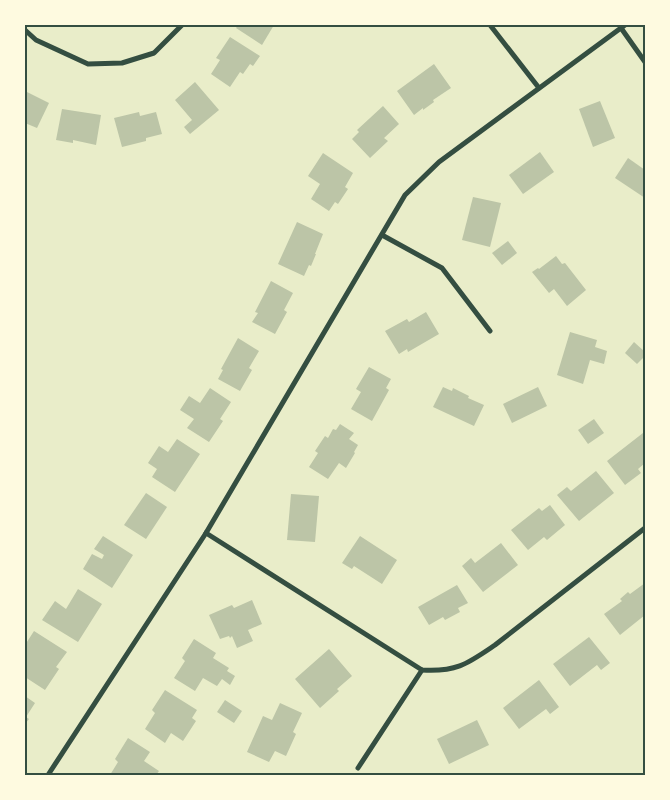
<svg xmlns="http://www.w3.org/2000/svg" width="670" height="800" font-family="Signika,sans-serif">
  <rect width="100%" height="100%" fill="#e9edc9"/>
  <g fill="#bcc5a7">
    <path d="M238,25H274L262,45L236,28Z"/>
    <path d="M230,37L260,56L253,66L250,64L243,74L240,72L230,87L211,74L220,60L216,58Z"/>
    <path d="M434,64L451,88L433,100L434,102L423,110V108L414,115L397,91Z"/>
    <path d="M195,82L219,110L190,134L184,127L192,120L175,100Z"/>
    <path d="M25,91L49,103L37,128L25,123Z"/>
    <path d="M600,101L615,138L593,147L579,109Z"/>
    <path d="M383,106L399,124L384,138L388,141L370,158L352,139L359,132L357,130Z"/>
    <path d="M62,109L101,115L96,145L73,140V143L56,140Z"/>
    <path d="M139,112L140,116L156,112L162,134L146,138V141L122,147L114,118Z"/>
    <path d="M540,152L554,172L523,194L509,175Z"/>
    <path d="M323,153L353,173L345,187L348,189L338,204L335,202L329,211L311,199L320,184L308,176Z"/>
    <path d="M628,158L645,170V198L615,178Z"/>
    <path d="M473,197L501,203L490,247L462,240Z"/>
    <path d="M297,222L323,234L315,254H316L311,266L309,265L304,276L278,264Z"/>
    <path d="M508,241L517,253L502,265L492,253Z"/>
    <path d="M556,256L562,264L565,263L586,290L567,306L554,289L549,293L532,272L538,268L539,269Z"/>
    <path d="M271,281L293,293L284,310L287,312L275,334L252,322L258,313L255,312Z"/>
    <path d="M426,312L439,334L408,352L407,349L399,354L385,331L407,319L409,322Z"/>
    <path d="M570,332L597,340L595,347L607,351L604,364L590,360L583,384L557,375Z"/>
    <path d="M238,338L259,351L249,368L252,370L240,391L218,379L223,370L221,369Z"/>
    <path d="M634,342L645,352V356L637,364L625,353Z"/>
    <path d="M369,367L391,379L386,388L389,390L372,421L351,409L361,392L356,389Z"/>
    <path d="M443,387L452,391L453,388L469,396L468,398L484,405L474,426L433,407Z"/>
    <path d="M538,387L547,406L512,423L503,404Z"/>
    <path d="M210,388L231,402L220,419L223,421L209,442L187,428L194,419L180,410L189,396L200,403Z"/>
    <path d="M594,419L604,433L588,444L578,430Z"/>
    <path d="M340,424L354,433L349,439L358,445L354,452L355,453L346,468L339,463L328,479L309,467L318,453L315,451L325,436L328,438L333,429L336,430Z"/>
    <path d="M643,433L645,436V463L638,469L641,473L625,485L607,461Z"/>
    <path d="M177,439L200,454L175,492L152,477L157,469L148,463L159,446L168,452Z"/>
    <path d="M596,471L614,493L579,521L557,495L567,487L571,491Z"/>
    <path d="M146,493L167,507L146,539L124,525Z"/>
    <path d="M291,494L319,496L315,542L287,540Z"/>
    <path d="M550,505L565,525L547,540L544,537L528,550L511,530L539,508L542,511Z"/>
    <path d="M103,536L133,555L112,588L83,569L92,554L102,559L104,555L94,549Z"/>
    <path d="M360,536L397,560L382,584L354,566L352,569L342,563Z"/>
    <path d="M501,543L518,565L483,592L462,566L471,558L475,563Z"/>
    <path d="M645,583V615L620,635L604,614L622,601L620,599L628,592L630,594Z"/>
    <path d="M457,585L468,603L458,608L460,612L445,620L443,617L429,625L418,607Z"/>
    <path d="M78,589L102,604L78,642L42,620L55,601L66,609Z"/>
    <path d="M252,600L262,624L248,630L253,641L237,648L232,636L230,638L229,636L220,639L209,615L232,605L234,608Z"/>
    <path d="M34,631L67,652L56,667L59,669L45,690L25,677V645Z"/>
    <path d="M589,637L610,663L601,670L597,665L570,686L553,664Z"/>
    <path d="M194,639L216,653L213,658L229,668L227,671L235,676L230,685L222,679L217,686L203,678L195,691L174,678L185,661L182,658Z"/>
    <path d="M329,649L352,676L337,689L339,691L320,708L295,679Z"/>
    <path d="M539,680L559,707L550,714L546,709L519,729L503,708Z"/>
    <path d="M165,690L197,710L192,718L196,721L183,741L171,733L165,743L145,729L155,713L152,710Z"/>
    <path d="M25,696L35,703L26,717L29,719L25,724Z"/>
    <path d="M225,700L242,711L234,723L217,712Z"/>
    <path d="M280,703L302,713L293,732L296,734L286,756L275,751L269,762L247,752L263,716L272,720Z"/>
    <path d="M477,720L489,745L449,764L437,739Z"/>
    <path d="M128,738L150,752L144,761L159,771L156,775H110L118,762L115,759Z"/>
  </g>
  <g fill="none" stroke-linecap="round" stroke-linejoin="round">
    <g stroke="#344e41" stroke-width="5">
      <path d="M490,25L539,88"/>
      <path d="M621,28L645,62"/>
      <path d="M25,30L36,40L88,64L122,63L154,53L182,25"/>
      <path d="M382,235L442,268L490,331"/>
      <path d="M206,533L422,670C457,672 467,664 495,645L645,528"/>
      <path d="M358,768L422,670"/>
      <path d="M48,775L206,533L405,195L439,162L625,25"/>
    </g>
  </g>
  <rect width="670" height="800" fill="none" stroke="#fefae0" stroke-width="52"/>
  <rect x="26" y="26" width="618" height="748" fill="none" stroke="#344e41" stroke-width="2"/>
</svg>
